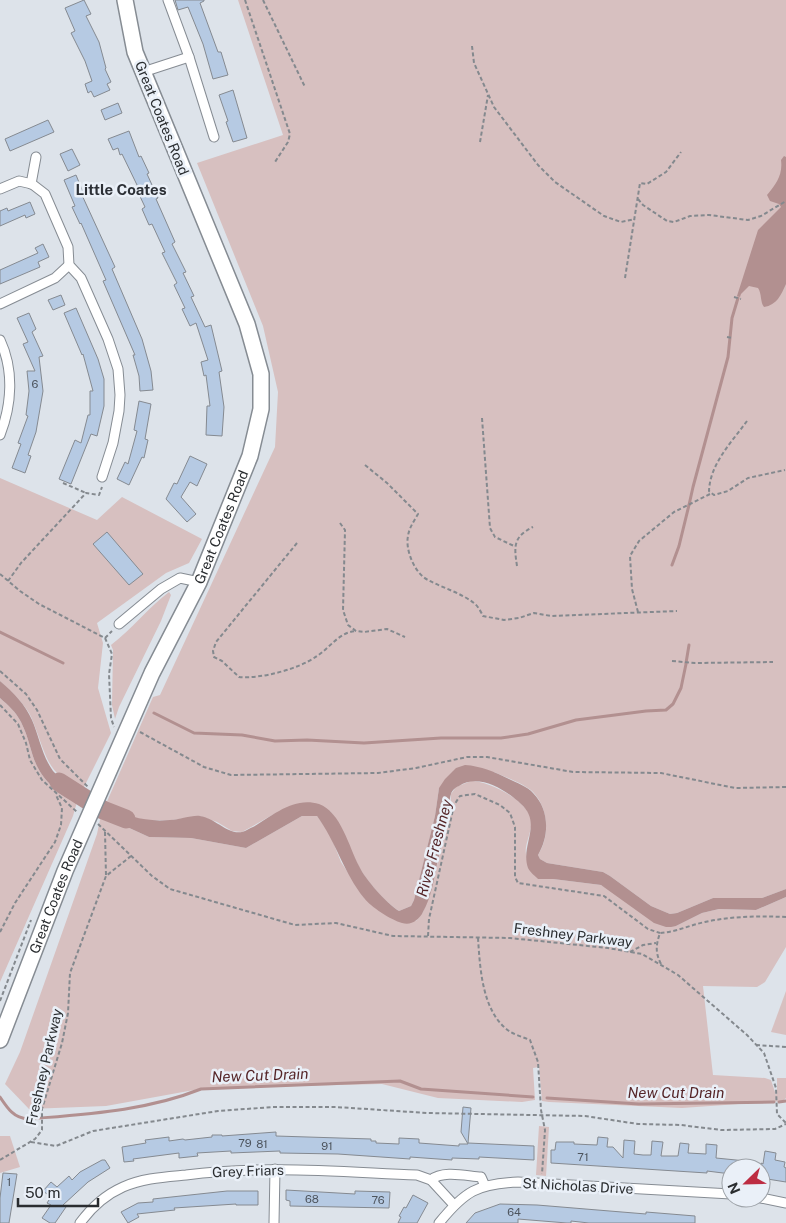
<svg xmlns="http://www.w3.org/2000/svg" width="786" height="1223" font-family="'Public Sans',sans-serif">
  <rect width="100%" height="100%" fill="#dde3ea"/>
  <g fill="#d7c0c0">
    <path d="M238,0H786V889L762,898H713L677,913L670,914L651,906L610,876L603,872L547,863L540,859L538,855C550,836 549,809 533,792C525,784 505,777 494,772L439,788L435,816L414,900L411,906L399,911C385,902 367,881 359,867C349,849 344,828 330,811L274,814L242,832L232,831L217,822L200,816L172,820H140L105,806L153,697L160,695L275,447L278,392L263,326L197,163L283,135Z"/>
    <path d="M0,478L97,520L122,497L202,539L189,563L166,573L97,623L103,643L98,688L111,733L82,791C52,774 49,766 38,735C35,727 33,720 29,713C21,700 11,691 0,681Z"/>
    <path d="M169,592L171,595L161,621L119,707L115,719L112,705L113,650L111,645C132,629 148,608 169,592Z"/>
    <path d="M0,698C8,705 16,712 21,722C34,748 29,765 54,788C61,795 67,799 77,802L73,816L0,982Z"/>
    <path d="M471,781C489,781 527,800 531,819C533,831 524,844 526,854C528,862 535,872 538,879H553L601,885L676,926L702,913L719,909L756,910L786,897V947L765,982L757,987L703,986L713,1075L765,1078L771,1080L776,1095L777,1091V1078H786V1098L783,1101L682,1108L549,1102L542,1101L539,1067L533,1068L535,1100L522,1102L438,1098L382,1084L205,1088L106,1106L29,1109L5,1084L20,1052L97,834L101,815L149,837L191,838L246,848L302,816H317L329,832L341,862L365,899L416,921L423,912L430,894L450,811L451,794L456,787Z"/>
    <path d="M786,991V1035L771,1032Z"/>
    <path d="M539,1126L549,1127L546,1176L536,1175Z"/>
    <path d="M0,1136H10L20,1167L0,1173Z"/>
  </g>
  <g fill="#b29090">
    <path d="M784,156L786,157V284C781,295 777,305 764,307C760,302 762,294 758,288L749,286L741,294L740,297L737,296L758,230L781,207L779,204L770,201L767,195C776,184 783,175 781,160Z"/>
    <path d="M0,681C13,692 25,704 32,720C39,736 42,756 53,771C61,780 72,785 82,791L77,802C67,799 61,795 54,788C29,765 34,748 21,722C16,712 8,705 0,698Z"/>
    <path d="M465,765C481,766 495,772 509,779C517,783 528,787 533,793C549,809 550,835 538,855L540,859L547,863L603,872L610,876L651,906L670,914L677,913L713,898H762L786,889V897L756,910L719,909L702,913L676,926L671,927H666L654,923L601,885L553,879H538C535,876 530,872 528,868C520,845 543,824 521,804C506,790 479,773 459,786C456,787 452,790 451,794C449,799 450,807 449,812C446,830 441,847 437,864C434,880 431,898 423,912C419,920 411,926 402,923C391,920 371,907 364,898C344,873 336,842 317,816H302L246,848L191,838L149,837L101,815L105,806C130,816 142,822 170,820C180,820 191,815 200,816C215,818 228,835 242,832C246,831 250,828 253,827C272,816 294,796 319,804C341,812 349,847 359,866C365,879 387,904 399,911L411,906L414,900L435,816L439,788L445,779L456,768Z"/>
  </g>
  <g fill="none" stroke-linecap="round" stroke-linejoin="round">
    <g stroke="#b29090" stroke-width="3">
      <path d="M689,505L693,487L728,357L732,318L738,298"/>
      <path d="M672,565L679,546L689,505"/>
      <path d="M0,632L63,663"/>
      <path d="M686,663L689,645"/>
      <path d="M154,713L194,733L242,735L275,741L307,740L364,743L441,738H501L528,734L576,720L646,711L666,710L673,704L681,688L686,664"/>
      <path d="M0,1097C8,1109 14,1118 28,1119C87,1114 146,1111 201,1089L400,1081L421,1089L533,1097"/>
      <path d="M547,1098L639,1104L774,1102"/>
      <path d="M779,1102L786,1101"/>
    </g>
    <path stroke="#b29090" stroke-width="19" d="M59,782L103,810L126,819"/>
  </g>
  <g fill="#b6cae3" stroke="#858a91">
    <path d="M84,0L91,14L86,16L99,42L106,68L105,69L111,82L107,84L110,90L94,97L91,91L88,93L85,84L92,81L85,61L71,33L75,31L65,8Z"/>
    <path d="M175,0H204V1L200,3L218,52H221L228,75L213,79L203,44L188,7L178,10Z"/>
    <path d="M233,90L247,138L233,142L226,122L228,121L219,95Z"/>
    <path d="M118,103L122,113L105,120L101,110Z"/>
    <path d="M48,120L54,132L10,151L5,139Z"/>
    <path d="M129,131L139,157L141,156L149,173L147,174L158,198L156,199L175,242L172,244L186,272L183,273L194,296L191,297L205,327L211,325L222,371L219,372L224,407L222,436L206,435L207,406H210L206,375L204,376L201,362L208,360L196,323L190,326L182,309L185,308L174,285L177,283L162,253L165,252L152,224L149,225L142,209L145,207L136,188L138,187L122,154L120,155L118,148L113,150L108,139Z"/>
    <path d="M72,149L80,165L68,171L60,154Z"/>
    <path d="M76,175L83,192L81,193L115,267L112,269L142,339L151,371L153,390L140,391L139,376L133,355H135L103,281L106,280L81,223L80,224L72,207L75,206L64,180Z"/>
    <path d="M30,202L35,214L26,218L25,215L0,226V211L7,208L8,211Z"/>
    <path d="M43,244L49,257L38,262L40,267L0,284V270L38,253L35,248Z"/>
    <path d="M61,295L65,305L53,310L48,300Z"/>
    <path d="M76,308L98,359L104,379V406L97,436L91,434L71,484L59,479L75,440L81,443L88,415H90V391H93L83,354L82,355L64,313Z"/>
    <path d="M29,313L36,329L32,332L43,356L39,357L43,391L36,432L28,455L31,456L25,473L12,468L21,444L18,443L28,416L26,415L29,391L27,371H35L23,344L28,342L17,318Z"/>
    <path d="M139,401L151,404L145,439L148,440L144,458L142,457L129,485L117,479L125,462L128,464L137,431L134,430Z"/>
    <path d="M190,456L207,464L197,486L190,482L181,497L196,514L187,522L166,499L174,483L177,484Z"/>
    <path d="M107,532L143,574L129,585L93,544Z"/>
    <path d="M463,1107L471,1108L468,1143L534,1146V1160L479,1157V1159L452,1158V1160L410,1157V1159L338,1154L280,1153V1151L231,1153V1151L197,1153L198,1156L179,1158V1153L133,1159L134,1161L124,1162L122,1147L146,1143L145,1140L169,1137V1141L183,1139L185,1140L212,1137V1135H222V1136L276,1132V1136L371,1139V1141H376V1143L399,1144V1138L419,1139V1143L459,1146V1144H468L461,1132Z"/>
    <path d="M598,1137L608,1138L607,1147H613L623,1158L624,1140L635,1141L634,1154L643,1155H651L652,1141L663,1142L661,1156H678L680,1143L689,1144L688,1153L706,1154V1144L717,1145L716,1158L756,1162V1168H731V1174L707,1171V1173L551,1163V1150H555L556,1142H574V1144L597,1145Z"/>
    <path d="M765,1151L776,1153L775,1160L785,1162L784,1167L786,1168V1182L761,1178V1163L763,1164Z"/>
    <path d="M102,1160H105L110,1168L88,1182L63,1205L66,1207L55,1223H50L42,1218L51,1205L47,1203L51,1197L43,1191L51,1182L57,1187L69,1176L72,1180L80,1172Z"/>
    <path d="M3,1173L17,1174L9,1223H0V1198Z"/>
    <path d="M286,1190L355,1194V1191L390,1192L389,1208L290,1206V1201L286,1200Z"/>
    <path d="M227,1191H258V1205H236V1204L174,1208L175,1210L137,1214L139,1217L128,1223L121,1212L138,1203L153,1202V1199Z"/>
    <path d="M413,1195L428,1203L417,1223H398L401,1217L399,1216L404,1207L406,1208Z"/>
    <path d="M500,1204L537,1205L646,1214V1212L695,1216V1223H589L571,1221V1223H567L518,1219V1223H466L475,1213Z"/>
  </g>
  <g fill="none" stroke-linecap="round" stroke-linejoin="round">
    <g stroke="#868c93" stroke-width="11">
      <g id="street">
        <path d="M168,0L189,57L214,137"/>
        <path d="M143,72L189,57"/>
        <path d="M31,184L36,157"/>
        <path d="M0,189L19,181L32,184L45,194L68,247L69,265L81,278L108,339L118,369L120,395L119,411L113,443L102,477"/>
        <path d="M0,304L55,278L69,265"/>
        <path d="M0,340C14,370 12,404 0,435"/>
        <path d="M119,624L161,589L180,578L199,582"/>
        <path d="M431,1180C443,1170 466,1176 481,1177L485,1186"/>
        <path d="M761,1198L786,1203"/>
        <path d="M80,1223C91,1208 105,1195 123,1187C143,1178 165,1177 186,1175C263,1165 340,1172 417,1175L431,1180L454,1205"/>
        <path d="M274,1223L275,1169"/>
        <path d="M439,1223C465,1191 477,1184 518,1182L731,1194"/>
      </g>
    </g>
    <g stroke="#868c93" stroke-width="18">
      <g id="primary">
        <path id="s1" d="M0,1040L65,871L152,673L199,582L250,456L261,409V374L247,324L135,52L125,0"/>
      </g>
    </g>
    <g stroke="#84898e" stroke-width="2" stroke-dasharray="4 2.5" stroke-linecap="butt">
      <path d="M245,0L290,134L288,142L275,162"/>
      <path d="M263,0L305,87"/>
      <path d="M472,46L474,63L494,107L538,165L555,182L604,216L621,222L635,219"/>
      <path d="M480,142L488,95"/>
      <path d="M638,199L643,205L667,221L674,222L690,216L709,215L748,220L761,216L786,201"/>
      <path d="M625,278L640,183L647,184L666,172L681,152"/>
      <path d="M734,297L741,299"/>
      <path d="M727,337L733,338"/>
      <path d="M482,418L490,528L495,537L514,546"/>
      <path d="M747,421C731,443 710,464 709,491L714,495L728,491L748,478L785,470"/>
      <path d="M365,465L387,483L418,514C414,521 409,528 408,536C405,550 415,574 428,580C443,588 461,593 474,603C478,606 481,612 483,616L504,620L519,618L534,613L551,616L677,611"/>
      <path d="M63,483L86,493"/>
      <path d="M340,523L345,530L343,610L348,625L356,631L364,632L387,629L405,637"/>
      <path d="M297,543L216,642L213,651L214,657L222,661L239,677C261,679 299,669 317,656C331,647 339,632 356,631"/>
      <path d="M517,566C514,546 513,537 533,527"/>
      <path d="M0,574L20,591L39,604L105,638L112,654L109,674L111,718L114,727"/>
      <path d="M8,581L21,563L86,493L99,495L102,487"/>
      <path d="M638,612L632,589L630,556L639,541L674,512L712,493"/>
      <path d="M105,638L112,631"/>
      <path d="M672,661L695,663L773,662"/>
      <path d="M0,671L26,694L37,710L60,759L88,787"/>
      <path d="M0,705L18,724L26,743L30,760L42,780L77,812"/>
      <path d="M140,732L204,767L231,775L378,773L416,768L467,757H487L573,772L661,773L735,788L786,787"/>
      <path d="M98,824L152,876L170,889L295,925L336,923L393,936L510,938L608,948L642,954L678,975L747,1035L764,1053L776,1088L777,1114L786,1123"/>
      <path d="M105,832L106,876"/>
      <path d="M0,932L15,903L55,842L61,825L62,808L56,795"/>
      <path d="M428,936L429,919L454,805L460,796L475,794L500,805L510,813L515,827V877L518,883L604,896L648,929L660,933"/>
      <path d="M478,938C480,968 482,1012 509,1031C515,1035 523,1037 530,1040L538,1062L541,1110L545,1130L542,1174"/>
      <path d="M630,952L643,945L656,943"/>
      <path d="M661,964C655,952 656,945 660,933C676,932 690,925 705,922C732,916 759,916 786,917"/>
      <path d="M0,1001L31,920"/>
      <path d="M756,1045L786,1047"/>
      <path d="M31,1142L56,1146L93,1131L218,1111L273,1107H336L427,1113L585,1116L638,1124L681,1125L721,1130L775,1129L786,1124"/>
      <path d="M0,1160L35,1139L42,1130V1109L62,1043L68,1013L70,973L106,876L131,856"/>
    </g>
    <use href="#street" stroke="#fff" stroke-width="9"/>
    <use href="#primary" stroke="#fff" stroke-width="15"/>
  </g>
  <g text-anchor="middle" dominant-baseline="central" stroke-width="5" stroke-linejoin="round" paint-order="stroke">
    <g font-size="11" fill="#4d545d">
      <text x="35" y="384">6</text>
      <text x="245" y="1143">79</text>
      <text x="262" y="1144">81</text>
      <text x="327" y="1146">91</text>
      <text x="583" y="1157">71</text>
      <text x="9" y="1182">1</text>
      <text x="312" y="1199">68</text>
      <text x="378" y="1200">76</text>
      <text x="514" y="1212">64</text>
    </g>
    <g font-size="14" fill="#2a2d30" stroke="#eaf0f8">
      <text transform="translate(162 118) rotate(68)">Great Coates Road</text>
      <text stroke="none"><textPath href="#s1" startOffset="559">Great Coates Road</textPath></text>
      <text stroke="none"><textPath href="#s1" startOffset="154">Great Coates Road</textPath></text>
      <text transform="translate(573 935) rotate(7)">Freshney Parkway</text>
      <text transform="translate(44 1067) rotate(-77)">Freshney Parkway</text>
      <text transform="translate(248 1171) rotate(-2)">Grey Friars</text>
      <text transform="translate(578 1186) rotate(3)">St Nicholas Drive</text>
    </g>
    <g font-size="15" font-weight="bold" fill="#2c3036" stroke="#eaf0f8">
      <text x="121" y="189">Little Coates</text>
    </g>
    <g font-size="15" font-style="italic" fill="#552528" stroke="#eaf0f8">
      <text transform="translate(434 848) rotate(-75)">River Freshney</text>
      <text transform="translate(260 1075) rotate(-2)">New Cut Drain</text>
      <text x="676" y="1092">New Cut Drain</text>
    </g>
  </g>
  <g transform="translate(746 1183) rotate(247)"><circle r="24" fill="#eaf0f8" stroke="#9da2a8"/>
  <path d="M0-4L9 19L0 12L-9 19Z" fill="#bd2c42"/>
  <text y="-8" font-size="14" font-weight="bold" text-anchor="middle" fill="#2a2d30">N</text>
  </g>
  <path d="M18 1198v8h80v-8" fill="none" stroke="#2a2d30" stroke-width="2.5"/>
  <text x="25" y="1198" font-size="15" fill="#2a2d30" stroke="#eaf0f8" stroke-width="4" paint-order="stroke">50 m</text>
</svg>
